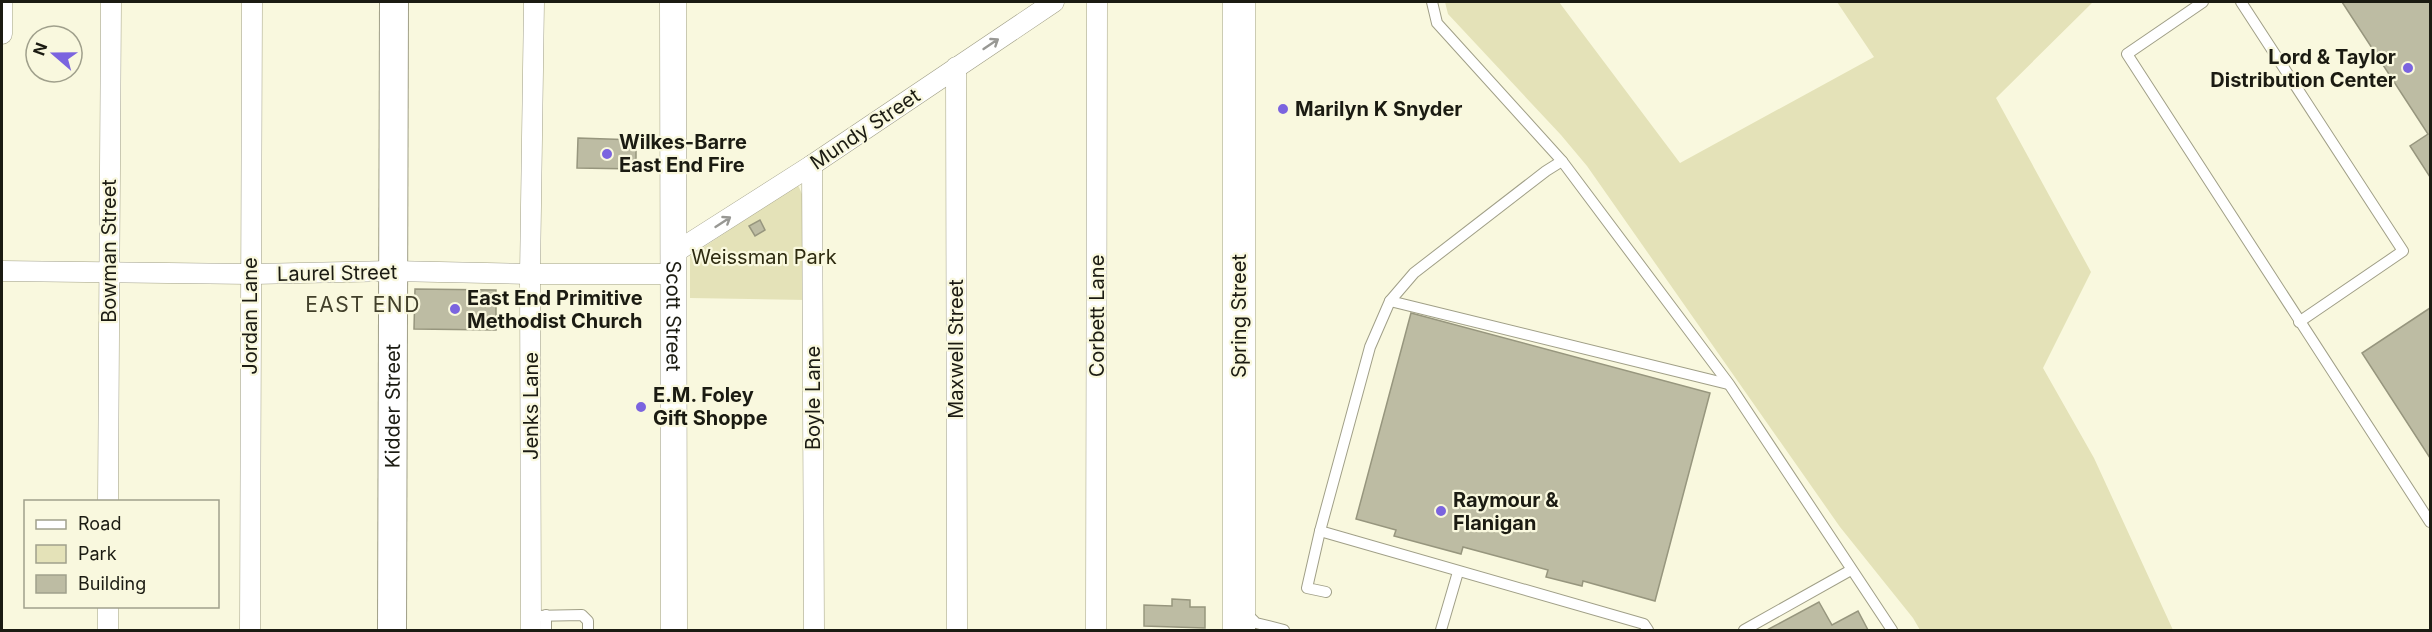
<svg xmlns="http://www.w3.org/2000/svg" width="2432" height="632" font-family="Inter,sans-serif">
  <rect width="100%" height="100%" fill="#f9f8de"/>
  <g fill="#e4e2b8">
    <path d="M1445,2H1559L1680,163L1874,57L1837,2H2093L1996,98L2091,272L2043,368L2094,458L2173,630H1920L1913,618L1840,527L1587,166L1561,135L1448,14Z"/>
    <path d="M798,185L809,210L807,300L690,298V256Z"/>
  </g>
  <g fill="#bdbca3" stroke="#97967e" stroke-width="1.5">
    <path d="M2342,2H2430V177L2410,146L2428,134Z"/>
    <path d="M578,138L636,140V169L577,168Z"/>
    <path d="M760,220L765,230L755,236L749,226Z"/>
    <path d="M415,289L496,290V330L414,329Z"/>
    <path d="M2430,308V458L2362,353Z"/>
    <path d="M1411,313L1710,393L1655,601L1583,581L1582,586L1546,577L1548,570L1463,547L1461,554L1394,536L1396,530L1356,519Z"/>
    <path d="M1172,599L1190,600V607H1205V628L1144,626V605L1172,606Z"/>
    <path d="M1819,602L1832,625L1858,611L1868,630H1767Z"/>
  </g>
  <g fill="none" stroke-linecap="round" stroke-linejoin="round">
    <g stroke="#a09f87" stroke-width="12">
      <g id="service">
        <path d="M1432,2L1437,23L1562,161L1729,384L1892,630"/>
        <path d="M2203,2L2127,54L2430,522"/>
        <path d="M2241,2L2403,251L2299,322"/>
        <path d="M1390,301L1728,384"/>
        <path d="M1320,531L1644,624L1648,630"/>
        <path d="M1326,592L1307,588L1320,531L1370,347L1390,301L1414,273L1546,171L1562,161"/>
        <path d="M1245,612L1256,623L1284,630"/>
        <path d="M546,615V630"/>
        <path d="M531,616L582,615L588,621V630"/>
        <path d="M1441,630L1458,572"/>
        <path d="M1744,630L1851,570"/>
      </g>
    </g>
    <g stroke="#a09f87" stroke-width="21">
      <g id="minor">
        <path d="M2,34V2"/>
        <path d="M956,67L957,630"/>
        <path d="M812,165L814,630"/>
        <path d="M674,253L812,165L1054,2"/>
        <path d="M2,271L250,274L392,271L530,274H673"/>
        <path d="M108,502L111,2"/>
        <path d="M108,630V606"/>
        <path d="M250,630L252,2"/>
        <path d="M531,630L530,274L534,2"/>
        <path d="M1096,630L1097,2"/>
      </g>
    </g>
    <g stroke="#a09f87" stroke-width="27">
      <g id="tertiary">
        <path id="s1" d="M673,2L674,630"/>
      </g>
    </g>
    <g stroke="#a09f87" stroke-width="30">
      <g id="secondary">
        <path id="s2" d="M392,630L394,2"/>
      </g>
    </g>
    <g stroke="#a09f87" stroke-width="33">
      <path id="primary" d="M1239,2V630"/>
    </g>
    <use href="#service" stroke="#fff" stroke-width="10"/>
    <use href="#minor" stroke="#fff" stroke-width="20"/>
    <use href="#tertiary" stroke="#fff" stroke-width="26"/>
    <use href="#secondary" stroke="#fff" stroke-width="28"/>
    <use href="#primary" stroke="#fff" stroke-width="32"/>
  </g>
  <defs><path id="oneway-shaft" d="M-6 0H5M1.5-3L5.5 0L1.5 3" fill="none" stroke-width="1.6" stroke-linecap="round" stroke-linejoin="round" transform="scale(1.5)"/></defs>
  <g stroke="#989894">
    <use href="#oneway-shaft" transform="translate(991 44) rotate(-34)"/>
    <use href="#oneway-shaft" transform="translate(723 222) rotate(-33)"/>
  </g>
  <g fill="#7b64df" stroke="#f9f8de" stroke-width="2">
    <circle cx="2408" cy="68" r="6"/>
    <circle cx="1283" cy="109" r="6"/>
    <circle cx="607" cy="154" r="6"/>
    <circle cx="455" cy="309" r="6"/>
    <circle cx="641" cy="407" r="6"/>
    <circle cx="1441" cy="511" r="6"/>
  </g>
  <g text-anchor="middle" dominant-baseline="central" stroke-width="4.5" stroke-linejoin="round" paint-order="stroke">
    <g font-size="20" font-weight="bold" fill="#1b1b12" stroke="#f9f8de" text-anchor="start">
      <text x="2396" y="57" text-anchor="end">Lord &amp; Taylor<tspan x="2396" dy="23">Distribution Center</tspan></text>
      <text x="1295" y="109">Marilyn K Snyder</text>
      <text x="619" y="142">Wilkes-Barre<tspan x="619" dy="23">East End Fire</tspan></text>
      <text x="467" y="298">East End Primitive<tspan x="467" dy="23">Methodist Church</tspan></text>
      <text x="653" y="395">E.M. Foley<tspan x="653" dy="23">Gift Shoppe</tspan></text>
      <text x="1453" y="500">Raymour &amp;<tspan x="1453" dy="23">Flanigan</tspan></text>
    </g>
    <g font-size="20" fill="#1b1b12" stroke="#f9f8de">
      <text transform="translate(865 129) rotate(-34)">Mundy Street</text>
      <text transform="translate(109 251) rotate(-90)">Bowman Street</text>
      <text transform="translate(337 273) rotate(-1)">Laurel Street</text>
      <text transform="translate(250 316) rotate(-90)">Jordan Lane</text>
      <text stroke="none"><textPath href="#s1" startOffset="314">Scott Street</textPath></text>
      <text transform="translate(1097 316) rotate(-90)">Corbett Lane</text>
      <text transform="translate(1239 316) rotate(-90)">Spring Street</text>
      <text transform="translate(956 349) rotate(-90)">Maxwell Street</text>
      <text transform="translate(813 398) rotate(-90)">Boyle Lane</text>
      <text stroke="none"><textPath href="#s2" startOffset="224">Kidder Street</textPath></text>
      <text transform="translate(531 406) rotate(-90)">Jenks Lane</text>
    </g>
    <g font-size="20" fill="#2e2b10" stroke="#f9f8de">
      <text x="764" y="257">Weissman Park</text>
    </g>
    <g font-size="21" letter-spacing="1.5" fill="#42402b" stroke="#f9f8de">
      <text x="363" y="304">EAST END</text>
    </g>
  </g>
  <rect width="2432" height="632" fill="none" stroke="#1b1b12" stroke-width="6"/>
  <rect x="24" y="500" width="195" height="108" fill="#f9f8de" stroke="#a0a08c" stroke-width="1.5"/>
  <rect x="36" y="520" width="30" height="9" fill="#ffffff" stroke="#a0a08c" stroke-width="1.5"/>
  <text x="78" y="530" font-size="18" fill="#1b1b12">Road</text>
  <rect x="36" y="545" width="30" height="18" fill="#e4e2b8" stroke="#a0a08c" stroke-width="1.5"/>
  <text x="78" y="560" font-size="18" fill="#1b1b12">Park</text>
  <rect x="36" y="575" width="30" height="18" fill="#bdbca3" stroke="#a0a08c" stroke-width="1.5"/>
  <text x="78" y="590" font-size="18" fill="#1b1b12">Building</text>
  <g transform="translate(54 54) rotate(290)"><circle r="28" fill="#f9f8de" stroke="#a0a08c" stroke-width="1.5"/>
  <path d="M0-4.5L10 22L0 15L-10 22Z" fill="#7b64df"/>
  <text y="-9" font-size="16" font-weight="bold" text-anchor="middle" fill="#1b1b12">N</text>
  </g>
</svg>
